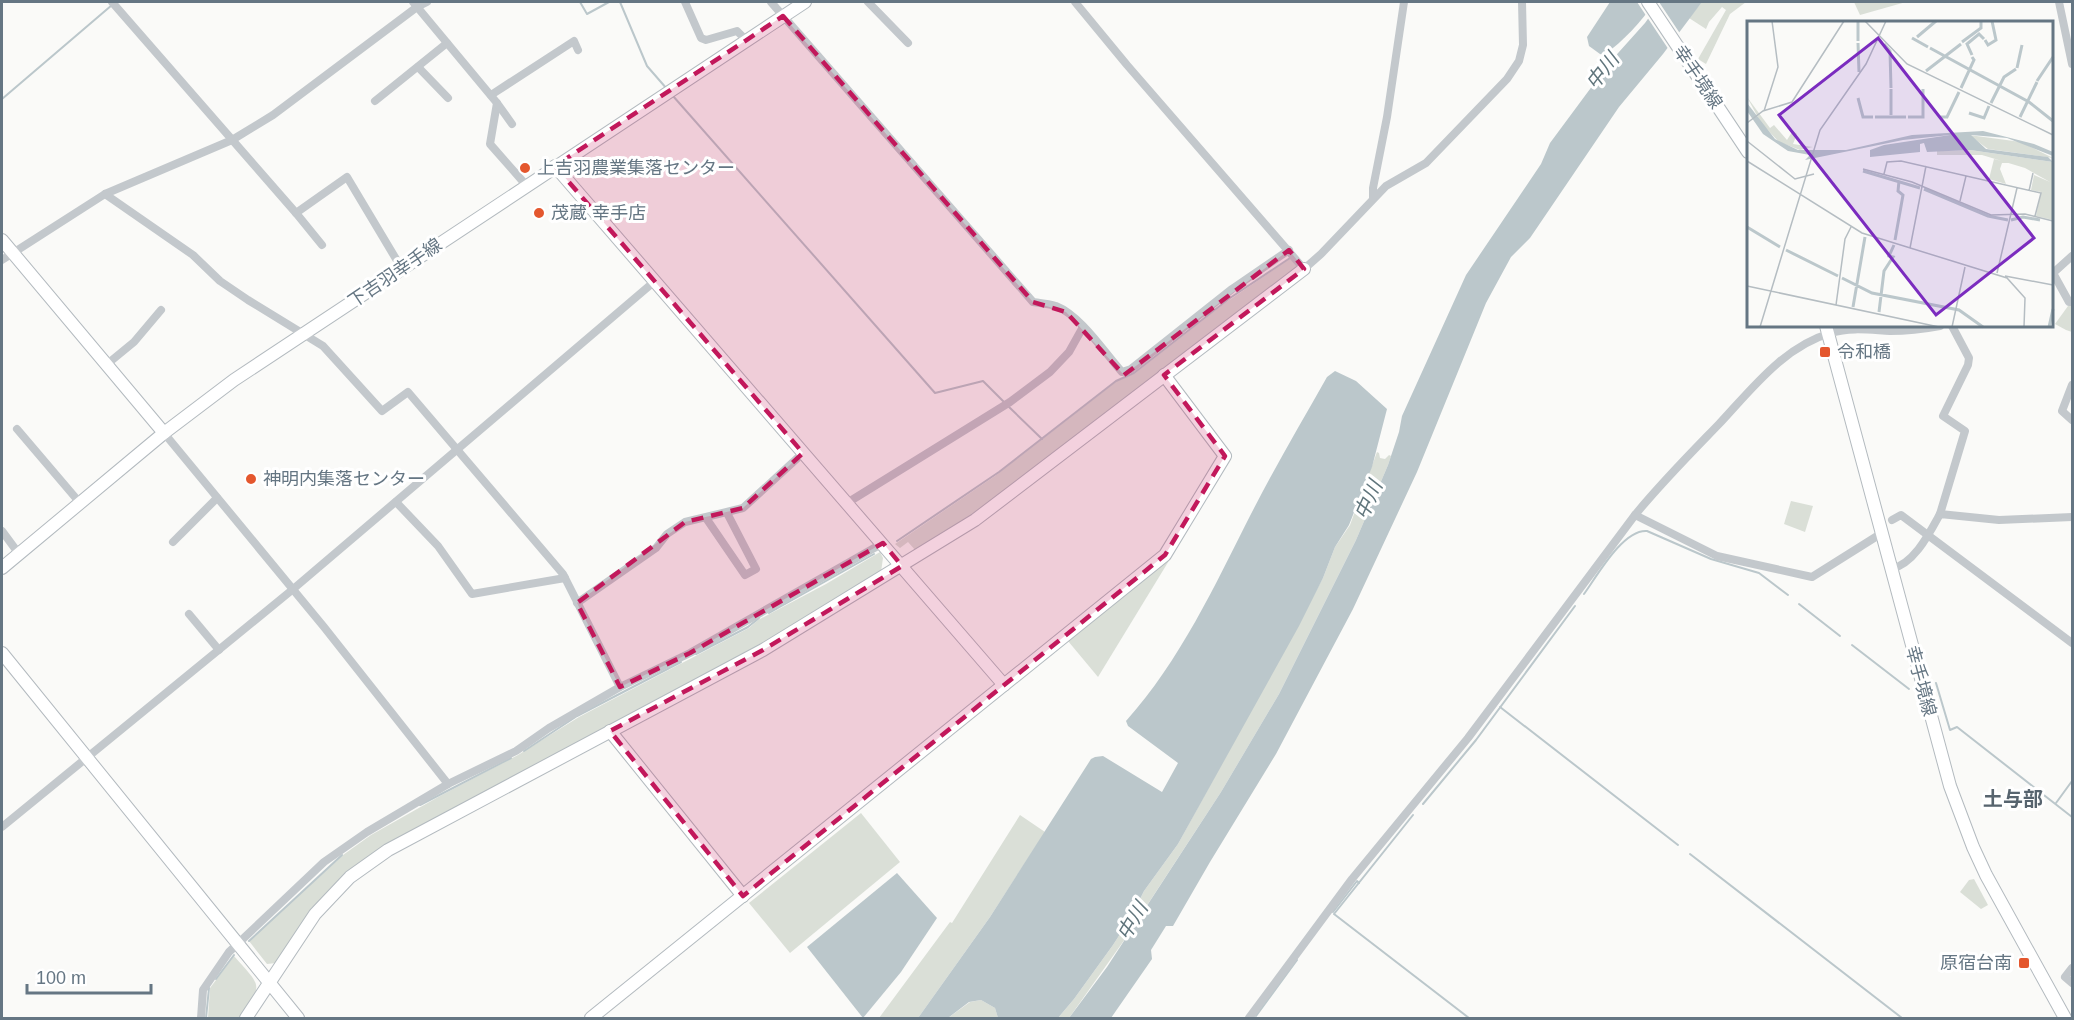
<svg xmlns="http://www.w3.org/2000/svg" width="2074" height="1020" font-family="Helvetica,'Noto Sans JP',sans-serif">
  <rect width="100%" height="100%" fill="#fafaf8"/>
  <g fill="#dadfd7">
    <path d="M1702,2H1746L1730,14L1706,64L1698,59L1726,10L1722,7L1709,22L1706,29L1689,18Z"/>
    <path d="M1854,2H1906L1860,15Z"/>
    <path d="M1291,258L1296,264V269L970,518L916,551L908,542L900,548L895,544L995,476L1117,381L1134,374L1225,303Z"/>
    <path d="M2072,305V332L2066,330L2055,324L2068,306Z"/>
    <path d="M1377,452L1379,453L1380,458L1385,459L1389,455L1391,456L1388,465L1356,540L1279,694L1221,792L1125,939L1069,1018H1058L1074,999L1113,945L1131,917L1144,891L1178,844L1323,578L1335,547L1350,525Z"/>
    <path d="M1791,501L1813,506L1805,532L1784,524Z"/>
    <path d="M880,552L883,558L881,572L765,643L381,849L344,875L276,963L267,964L249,941L343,855L371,835L440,796L518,755L579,717L749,628L758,620L826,584Z"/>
    <path d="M1170,559L1098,677L1068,641Z"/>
    <path d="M861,813L900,862L790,953L749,903Z"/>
    <path d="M1020,815L1045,832L990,917L918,1018H879L950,922L952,923Z"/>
    <path d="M1974,879L1988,905L1981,909L1960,892L1969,880Z"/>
    <path d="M234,956C261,987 264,983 240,1018H208L210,988Z"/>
    <path d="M981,1000L995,1008L998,1018H948L970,1002Z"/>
  </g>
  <g fill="#bbc7cb">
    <path d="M1610,2H1654C1642,22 1623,41 1604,55L1600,54L1589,46L1587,37Z"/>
    <path d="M1660,2H1702L1663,54L1619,107L1530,238L1511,257L1486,303L1417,472L1353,609L1276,754L1210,862L1173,926H1166L1151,950L1152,959L1111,1018H1069L1107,967L1221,792L1279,694L1356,540L1388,465L1399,432L1402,416L1466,275L1541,164L1550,143L1610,62L1645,23Z"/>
    <path d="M1335,371L1356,381L1387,409L1372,467L1349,525L1335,547L1323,578L1299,626L1178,844L1144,891L1131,917L1113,945L1074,999L1058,1018H998L995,1008L981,1000L969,1002L948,1018H918L990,917L1091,759L1095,757L1103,756L1162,792L1178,763L1128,726L1126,721C1180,661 1215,585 1251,514C1275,467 1301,423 1327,377Z"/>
    <path d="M897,873L937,918L901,972L863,1018L807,947Z"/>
  </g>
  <path fill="#fafaf8" d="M1637,2H1659L1681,35L1669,50Z"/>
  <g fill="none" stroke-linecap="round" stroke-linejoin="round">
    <g stroke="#bbc7cb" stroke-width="2">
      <path d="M580,2L587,14L609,2"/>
      <path d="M620,2L647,66L667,89"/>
      <path d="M673,96L935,393L983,381L1005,403"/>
      <path d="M2,99L112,5"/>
      <path d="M1009,407L1042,439"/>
      <path d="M897,541L999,472L1116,381L1134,373L1230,298L1290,258"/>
      <path d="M1584,594C1597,576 1623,529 1647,531L1711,559L1759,573L1788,595"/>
      <path d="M1799,604L1840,636"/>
      <path d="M769,613L874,554"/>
      <path d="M1852,645L1909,689"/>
      <path d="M696,654L748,627L759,618"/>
      <path d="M1936,683L1950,730L1957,727L2072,817"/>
      <path d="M1500,707L1678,845"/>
      <path d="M524,751L577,716L681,662"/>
      <path d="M2056,803L2072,781"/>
      <path d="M1423,804L1476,740L1575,606"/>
      <path d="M420,805L511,758"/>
      <path d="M1413,815L1334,914L1469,1018"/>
      <path d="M1690,854L1902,1018"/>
      <path d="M1333,912L1357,881L1359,883"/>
      <path d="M249,941L342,855"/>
      <path d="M216,979L234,955"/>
      <path d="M1256,1016L1297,960"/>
      <path d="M206,1018L209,988"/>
    </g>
    <g stroke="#b3babf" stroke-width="14">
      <g id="secondary">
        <path d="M1648,2L1748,152"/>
        <path d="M555,166L1004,685"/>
        <path d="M2,240L164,433"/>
        <path d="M1826,326L1950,786L1973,847L1986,875L2065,1018"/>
        <path d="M2,568L164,433L234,380L805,2"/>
        <path d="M2,653L298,1018"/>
        <path d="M610,731L743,896"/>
        <path d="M246,1018L315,914L350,877L388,850L763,650L975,520L1304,269"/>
        <path d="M591,1018L1165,555L1225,456L1164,375"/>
      </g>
    </g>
    <g stroke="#c3c8cc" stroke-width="8">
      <path d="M112,2L296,213L347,177L402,269"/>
      <path d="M413,2L497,103L490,144L526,185"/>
      <path d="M685,2L701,38L706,40L737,31L746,40"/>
      <path d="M771,2L1033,302C1040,303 1049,304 1056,306C1081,316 1104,352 1122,372L1131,369L1232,289L1289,250"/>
      <path d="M868,2L908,43"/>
      <path d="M1075,2L1127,65L1304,269L1321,254L1386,186L1426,163L1507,79L1519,61L1523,45L1522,2"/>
      <path d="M2059,2L2072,64"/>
      <path d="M418,67L448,98"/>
      <path d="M491,95L574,41L578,50"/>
      <path d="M375,101L447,43"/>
      <path d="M497,103L512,124"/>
      <path d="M105,194L193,255L220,281L248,300L323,346L382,411L408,392L563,574L620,687"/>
      <path d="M1373,198V188L1387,117L1404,2"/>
      <path d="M296,213L322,245"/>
      <path d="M2,260L105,194L232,140L273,115L417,7L427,2"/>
      <path d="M2053,273L2069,302H2072"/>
      <path d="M2052,274L2072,256"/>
      <path d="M106,365L134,342L161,310"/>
      <path d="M2072,385L2062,411L2072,420"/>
      <path d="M17,429L80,503"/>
      <path d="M164,433L324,627L448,784"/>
      <path d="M396,502L438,546L472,594L565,578"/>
      <path d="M847,503L1010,402L1050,372L1069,352L1083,327"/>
      <path d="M1940,514L1965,431L1943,416L1968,365L1969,358L1952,326"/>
      <path d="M1635,515L1717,556L1812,577L1882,533"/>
      <path d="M706,518L745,575L756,569L727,513"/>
      <path d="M1892,520L1901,515L2072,643"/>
      <path d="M2,531L19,554"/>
      <path d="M173,542L217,498"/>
      <path d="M1891,569C1914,564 1929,534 1940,514L1999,520L2072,517"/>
      <path d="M577,603L656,548L667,534L685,522L743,508L803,453"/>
      <path d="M189,614L219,650"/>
      <path d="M2,827L292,590L655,281"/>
      <path d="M2072,968L2065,977L2072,983"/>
      <path d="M201,1018L203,990L229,952L324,862L367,832L448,784L516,751L549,728L620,687L690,653L883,543"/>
      <path d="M1249,1018L1352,879L1468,738L1635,515C1661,483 1690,454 1719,424C1751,390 1784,346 1831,333C1851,327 1870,330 1890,331C1907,331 1924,329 1940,326"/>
    </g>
    <use href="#secondary" stroke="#fff" stroke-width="12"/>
  </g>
  <path fill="#c2185b" fill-opacity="0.2" stroke="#c2185b" stroke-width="4.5" stroke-dasharray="12 8" stroke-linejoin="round" d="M783,16L1033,302L1066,312L1124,375L1289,250L1304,269L1164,375L1225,456L1165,555L743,896L610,731L763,650L902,566L883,543L690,653L620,687L577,603L685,522L743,508L803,453L555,166Z"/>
  <g fill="#e4572e" stroke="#fff" stroke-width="2">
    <circle cx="525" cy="168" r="6"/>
    <circle cx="539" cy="213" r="6"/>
    <rect x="1819" y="346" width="12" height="12" rx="3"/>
    <circle cx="251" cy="479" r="6"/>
    <rect x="2018" y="957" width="12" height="12" rx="3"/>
  </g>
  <g text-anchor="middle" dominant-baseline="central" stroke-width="6" stroke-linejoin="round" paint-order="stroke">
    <g font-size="18" fill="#657683" stroke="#fff">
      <text transform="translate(1698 77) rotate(56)">幸手境線</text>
      <text transform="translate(395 273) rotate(-34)">下吉羽幸手線</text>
      <text transform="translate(1921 681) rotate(75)">幸手境線</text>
    </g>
    <g font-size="18" fill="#657683" stroke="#fff" text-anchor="start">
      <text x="537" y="168">上吉羽農業集落センター</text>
      <text x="551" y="213">茂蔵 幸手店</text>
      <text x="1837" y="352">令和橋</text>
      <text x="263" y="479">神明内集落センター</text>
      <text x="2012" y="963" text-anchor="end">原宿台南</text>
    </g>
    <g font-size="20" font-style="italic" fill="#60757c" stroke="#fff">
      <text transform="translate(1602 71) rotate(-52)">中川</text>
      <text transform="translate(1368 500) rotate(-66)">中川</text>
      <text transform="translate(1132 921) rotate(-59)">中川</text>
    </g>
    <g font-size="20" font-weight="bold" fill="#57646e" stroke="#fff">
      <text x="2013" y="799">土与部</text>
    </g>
  </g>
  <g transform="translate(1747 21)">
    <rect width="306" height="306" fill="#fafaf8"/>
    <path d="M0,76L23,107L27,104L40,119L45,111L40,107L41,106L50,113L46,123L66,126L53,129L32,121L14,102ZM222,114L274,121L306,137L241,128ZM223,129L306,141V199L289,195L294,171L284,169L287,154L303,161L278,147L235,134H190V130ZM247,138L263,142H255L253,148L259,163L242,158Z" fill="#dadfd7"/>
    <path d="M0,82L28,118L51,129H99L165,114L236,110L287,123L306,131V135L260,117L224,114L239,128L301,136L306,141L223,129L180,131L177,122L173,123V131L123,136V129L137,124L203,114L156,119L58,139L63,134L41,130L16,113L0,90Z" fill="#bbc7cb"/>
    <path fill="none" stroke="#bbc7cb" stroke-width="3" d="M111,0V20M170,16L189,0M165,17L181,26M238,19L241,24L249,19L245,0M215,21L234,7V0M111,22L112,51M137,23L143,30L144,67M183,27L282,81L306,100M225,34L220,23L232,13L237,18M270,47L275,24M179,50L214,23M290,60L306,36M214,67L227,39L225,36M144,68V94M111,77L116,96H126M244,82L257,56L269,48M222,92L237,97L242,85M128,96H159M161,96H176V68M193,96H200L212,71M273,96L290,61M116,150L173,167M177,168L241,195L261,199M264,199L276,196L293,199M0,206L33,226M148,219L156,174L151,170L152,160M39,229L91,255M95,257L125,272L212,289L236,306M106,286L118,216M132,291L137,250L146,236L142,235L147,224M302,306L306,288"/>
    <path fill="none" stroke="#b5bdc2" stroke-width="1.5" d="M118,0L160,43L306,114M17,90L31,46L25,0M0,102L16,90L45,81L97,0M0,120L48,158L67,153M0,140L115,212L260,257L278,277L277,306M116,148L165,161L244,194L278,193L306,200M137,153L140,141L154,140L294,172L288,195M282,170L286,152M213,180L219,155M163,227L179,145M250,252L270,167M258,255L306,264M0,265L192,306M89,284L98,218L104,206M13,306L73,109L119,43L139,0M205,306L218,246"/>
    <path fill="#7b2cbf" fill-opacity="0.15" stroke="#7b2cbf" stroke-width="3" d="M131,17L287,217L189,294L32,94Z"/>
    <rect width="306" height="306" fill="none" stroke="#657683" stroke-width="3"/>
  </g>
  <rect width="2074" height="1020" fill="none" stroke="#657683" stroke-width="6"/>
  <path d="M27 984v9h124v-9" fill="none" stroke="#657683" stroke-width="3"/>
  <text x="36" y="984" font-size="18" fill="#657683" stroke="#ffffff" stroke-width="4.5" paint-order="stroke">100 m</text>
</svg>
